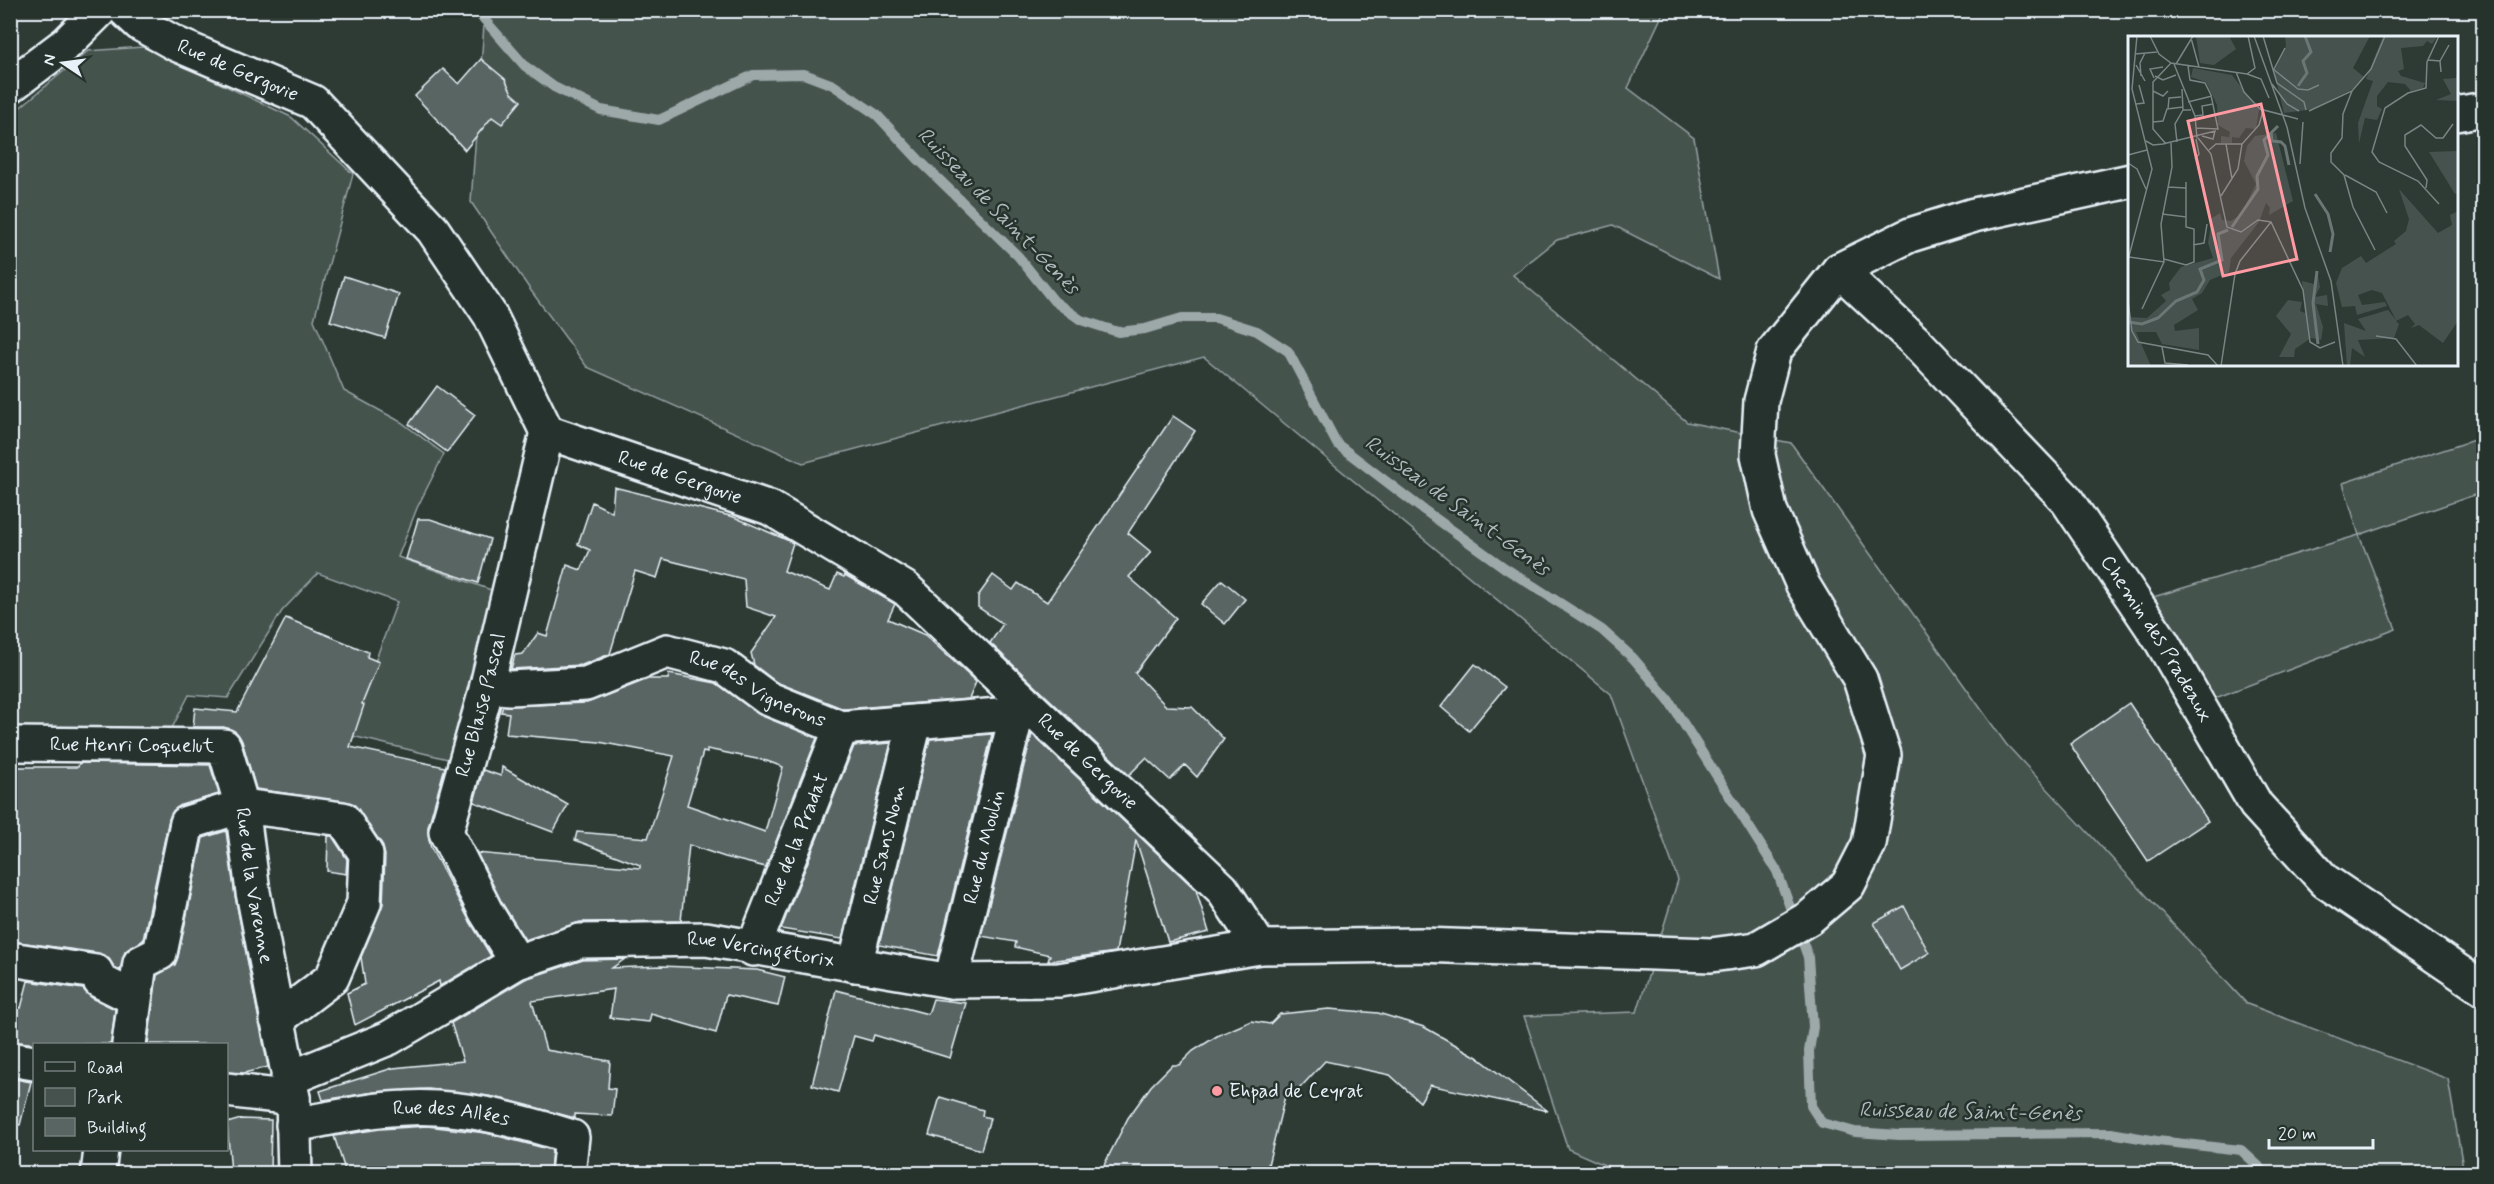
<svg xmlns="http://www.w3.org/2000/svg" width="2494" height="1184" font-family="Mynerve,sans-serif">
  <rect width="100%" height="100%" fill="#2e3b35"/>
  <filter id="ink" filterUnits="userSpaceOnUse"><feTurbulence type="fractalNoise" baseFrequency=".0167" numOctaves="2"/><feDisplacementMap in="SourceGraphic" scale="12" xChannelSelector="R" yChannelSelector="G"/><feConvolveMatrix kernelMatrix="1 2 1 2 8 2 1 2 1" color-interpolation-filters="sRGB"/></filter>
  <g filter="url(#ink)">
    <g fill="#45524e" stroke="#96a2a3" stroke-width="1.5">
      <path d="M485,11H1664L1628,88L1694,138L1719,279L1613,225L1557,240L1513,275L1687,422L1791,443L2006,744L2247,1004L2448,1079L2464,1173L1625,1174L1568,1149L1524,1016L1637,1012L1678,880L1611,694L1204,357L803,463L587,367L529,288L471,202Z"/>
      <path d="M143,47L291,117L353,174L314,320L344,391L401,422L444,454L417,508L398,557L494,591L448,759L348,735L397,602L318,573L282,611L228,698L189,695L171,730L11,732V115L88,51Z"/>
      <path d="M2483,437V492L2359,535L2396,629L2210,700L2150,598L2359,535L2343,483Z"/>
    </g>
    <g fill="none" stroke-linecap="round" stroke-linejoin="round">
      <path stroke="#9da8a9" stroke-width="10" d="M476,10L525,66L554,87L601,110L659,120L753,75L804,74L833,85L877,115L919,160L1018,256L1054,301L1081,320L1118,332L1145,329L1182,318H1216L1257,331L1288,351L1337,444L1421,508L1505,568L1602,630L1633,658L1668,699L1777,871L1808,957L1813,1027L1809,1051L1811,1106L1822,1123L1855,1132L1899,1135L2111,1133L2157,1141L2241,1150L2267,1174"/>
    </g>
    <g fill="#596563" stroke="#e8f1f8" stroke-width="1.5" fill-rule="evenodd">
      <path d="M481,59L505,79L512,93L521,101L502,124L492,117L465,150L415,96L443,69L459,84Z"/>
      <path d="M344,276L399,294L385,338L330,321Z"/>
      <path d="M437,386L475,415L447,452L409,424Z"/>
      <path d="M1173,416L1195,431L1128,533L1151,552L1129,577L1176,618L1135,673L1166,706L1192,707L1224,739L1197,777L1185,765L1170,780L1146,758L1129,775L990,643L1003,624L978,607V596L993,575L1013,590L1018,583L1047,602Z"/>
      <path d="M614,487L734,517L787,540L793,543L784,571L830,590L837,574L844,577L845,575L895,604L888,619L925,635L976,682L969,699L844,709L776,682L754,665L751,653L776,617L746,607L744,579L663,559L657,578L635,571L610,654L582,665L511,669L515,655L523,654L538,633L547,636L567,565L581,570L590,550L578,544L592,502L612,512Z"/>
      <path d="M418,519H430L490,539L478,583L406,559Z"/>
      <path d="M1222,580L1245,599L1225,624L1201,604Z"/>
      <path d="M286,618L368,652L367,657L379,662L362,704L364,705L350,747L445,767L428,827L429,840L431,848L469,920L491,956L440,986L439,981L355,1025L347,993L365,984L361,957L383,904L385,855L382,844L352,803L256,789L242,741L236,732L224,727H193L195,708L237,712Z"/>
      <path d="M1475,664L1505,687L1469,731L1441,707Z"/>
      <path d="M669,674L716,683L760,715L817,738L766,867L725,857L689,845L681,921L580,922L525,940L502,903L477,853L640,868V865L575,840L577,832L648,838L674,756L599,742L506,734L509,713L501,712L503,706L587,703L648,679H668ZM707,749L767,761L783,767L765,832L687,805L703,752L707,753Z"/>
      <path d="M2129,703L2208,821L2148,861L2070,744Z"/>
      <path d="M992,734L938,956L879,945L930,739Z"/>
      <path d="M1032,734L1196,890L1209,932L1168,942L1136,840L1116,952L1048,961L1050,955L1015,947L1016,942L981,936Z"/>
      <path d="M891,743L842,939L781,929L854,746Z"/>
      <path d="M79,763L210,765L219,794L181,805L173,811L169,819L143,940L125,952L120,970L114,967L108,957L99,953L10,941V767H78Z"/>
      <path d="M502,767L568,805L553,832L474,802L483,770L501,776Z"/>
      <path d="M226,831L235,896L268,1067L244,1073L226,1072V1044H148L157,975L175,965L178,957L203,838Z"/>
      <path d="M328,836H332L347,859L346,874L327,871Z"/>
      <path d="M1904,906L1929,953L1900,970L1874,923Z"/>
      <path d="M625,959L612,968L661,966L757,970L785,977L778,1006L726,995L716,1033L651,1014L649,1022L610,1018L614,989L532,1001L546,1050L610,1061L608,1088L615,1089L612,1116L575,1114V1118L494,1097L428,1089L375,1092L323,1100L320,1091L393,1068L463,1061L451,1023L525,979L583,960Z"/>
      <path d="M28,981L83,989L92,998L115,1009L111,1044H37L10,1041V1005L21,1008Z"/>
      <path d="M836,990L928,1014L933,999L966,1003L950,1058L874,1035L872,1041L854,1036L838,1092L812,1085Z"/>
      <path d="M1329,1009L1378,1013L1424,1027L1477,1057L1548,1111L1430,1085L1420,1102L1390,1075L1325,1061L1298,1090L1287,1088L1266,1173H1100L1128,1118L1151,1086L1172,1065H1179L1193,1051L1217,1036L1251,1021L1270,1024L1280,1014Z"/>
      <path d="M10,1078L31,1082L20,1125L10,1124Z"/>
      <path d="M940,1097L983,1110L982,1116L990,1118L981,1150L929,1135Z"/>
      <path d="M241,1119L271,1120L270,1173H231L227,1123Z"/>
      <path d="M427,1126L486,1133L552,1150L550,1173H346L334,1136L380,1129Z"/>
    </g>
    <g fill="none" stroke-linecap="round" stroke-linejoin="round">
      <g stroke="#e8f1f8" stroke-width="38">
        <g id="street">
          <path id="s1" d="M125,10L140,24L176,44L313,102L433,230L490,315L547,432L770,508L906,589L1222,889L1260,947"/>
          <path d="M2456,114L2484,109"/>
          <path id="s2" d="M1839,270L1917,343L2066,499L2162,642L2256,805L2325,881L2484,989"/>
          <path id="s3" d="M487,686L510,688L586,684L667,651L724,666L767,698L841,728L1034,712"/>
          <path id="s4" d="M10,744L224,746L242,806L187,823L160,953L140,963L129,1044"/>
          <path id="s5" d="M753,949L841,728"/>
          <path d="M10,959L96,972L100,981L134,998"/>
          <path id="s6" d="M517,962L486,912L446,832L484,698L547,432"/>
          <path id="s7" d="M855,965L915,722"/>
          <path id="s8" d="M951,981L1017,713"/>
          <path id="s9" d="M277,1020L332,978L364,903L366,854L343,819L242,806L253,892L293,1098L295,1174"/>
          <path d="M10,1059L34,1063"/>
          <path id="s10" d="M288,1079L389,1038L517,962L580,941L706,939L951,981L1059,980L1260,947L1420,945L1711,955L1756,949L1809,918L1848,885L1869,844L1884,755L1860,679L1803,585L1770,510L1758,455L1761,401L1774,351L1839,270L1910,235L1974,215L2130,181"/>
          <path d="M226,1090L293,1098"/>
          <path id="s11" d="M293,1125C329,1119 368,1109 406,1108C462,1105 518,1120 572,1137L568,1174"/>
          <path d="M98,1174L101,1150"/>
        </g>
      </g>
      <g stroke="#e8f1f8" stroke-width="38">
        <path id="secondary" d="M10,86L67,43L100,10"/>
      </g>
      <use href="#street" stroke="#26332d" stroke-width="33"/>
      <use href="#secondary" stroke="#26332d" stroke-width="33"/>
    </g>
  </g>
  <circle fill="#ff9aa2" stroke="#26332d" stroke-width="2" cx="1217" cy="1091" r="6"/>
  <g text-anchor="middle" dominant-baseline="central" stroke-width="5" stroke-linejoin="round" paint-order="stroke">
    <g font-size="20" fill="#e8f1f8" stroke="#26332d">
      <text stroke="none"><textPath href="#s1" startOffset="129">Rue de Gergovie</textPath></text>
      <text stroke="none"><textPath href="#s1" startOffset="759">Rue de Gergovie</textPath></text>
      <text stroke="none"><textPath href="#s2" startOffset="489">Chemin des Pradeaux</textPath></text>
      <text stroke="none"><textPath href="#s3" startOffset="286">Rue des Vignerons</textPath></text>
      <text stroke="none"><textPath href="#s6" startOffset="280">Rue Blaise Pascal</textPath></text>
      <text stroke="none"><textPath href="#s4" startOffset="122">Rue Henri Coquelut</textPath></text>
      <text stroke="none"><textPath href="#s1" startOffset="1263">Rue de Gergovie</textPath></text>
      <text stroke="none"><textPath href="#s5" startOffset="118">Rue de la Pradat</textPath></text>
      <text stroke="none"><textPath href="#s7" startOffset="124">Rue Sans Nom</textPath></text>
      <text stroke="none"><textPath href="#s8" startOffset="138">Rue du Moulin</textPath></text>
      <text stroke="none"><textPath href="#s9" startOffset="424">Rue de la Varenne</textPath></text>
      <text stroke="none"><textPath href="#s10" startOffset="506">Rue Vercingétorix</textPath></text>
      <text stroke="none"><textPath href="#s11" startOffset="160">Rue des Allées</textPath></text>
    </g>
    <g font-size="20" fill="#e8f1f8" stroke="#26332d" text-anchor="start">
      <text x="1229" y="1091">Ehpad de Ceyrat</text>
    </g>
    <g font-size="21" font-style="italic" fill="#b0babd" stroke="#26332d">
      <text transform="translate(998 211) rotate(46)">Ruisseau de Saint-Genès</text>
      <text transform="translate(1457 506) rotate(36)">Ruisseau de Saint-Genès</text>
      <text transform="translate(1970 1112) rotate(1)">Ruisseau de Saint-Genès</text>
    </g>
  </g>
  <g transform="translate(2128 36)">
    <rect width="330" height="330" fill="#2e3b35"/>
    <path d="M68,0H101L108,13L86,29L72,27ZM157,0H242L225,32L236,41L225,53L186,73L156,77L146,36L158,10ZM255,0H310L304,8L299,5L295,10L273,12L276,33L270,35L273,40L297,47L295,52L283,55L277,48L260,46L249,60V70L254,73L249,84L237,82L231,107L230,87L245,45L238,43ZM65,32L104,39L131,74L128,93L118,92L111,102L104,101V107H93V100L101,101L102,96L90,89L89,69L78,46L63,41ZM330,36V65L308,64L323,58L315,43L328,42ZM148,97L165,165L141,179L142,172L138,167L131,186L103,222L101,236L82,244L74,257L64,263L70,274L46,289L47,295L71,292V314L34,308L28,296H8L23,330H0V281L19,282L38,265L33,259L42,254L41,247L53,231L85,222L80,207L84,182L92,177L94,184L103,185L113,178L128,148L116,125L119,110L127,100ZM330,115V157L327,158L301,116ZM271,153L310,197L324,189L322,179L330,175V285L315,307L291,289L283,292L287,288L280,279L268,285L271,288L266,302L230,304L237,321L224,312L222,330H219L216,287L238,295L230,283L260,274L268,284L254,257L244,254L230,259L234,269L257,266L259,270L229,279L227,270L214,271L208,247L214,232L233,220L238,227L268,208L266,205L278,195L281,183ZM189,235L192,251L187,261L199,259L200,270L188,268L195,291L193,304L183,302L167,313L166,321H151L163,298L148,280L160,264L174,266L172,275L177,277L174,245L186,248Z" fill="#45524e"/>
    <path fill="none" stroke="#6b7775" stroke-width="3" d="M170,50L179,37L175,25L183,16L177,0M143,96L144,105L153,106L157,110L161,129M187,158L200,178L205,198L202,216M104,191L130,153L129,140L140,119L136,104L150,90M189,235L185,267L190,308M0,286L14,288L30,282L48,265L69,256L76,244L72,233L94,224L90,198L100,194"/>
    <path fill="none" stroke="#788483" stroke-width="1.5" d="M22,0L31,18L43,27L119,38L127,32L120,0M126,0L159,91L177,172L203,245L215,330M135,0L149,47L176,66L178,74M311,0L299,26L298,52L280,57L257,72L244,116L251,126L290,145L311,168M63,2L71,31M7,18L29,16M300,24L312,25L313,36M312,25L321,9M46,28L67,80L69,102M48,28L65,0M8,29L17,45M60,30L62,44L77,47L83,59L90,93L68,92M145,33L170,53L180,54L191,49M145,35L157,12M108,36L116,56L132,73L170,83M119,38L133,43L141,62M13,40L12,27L17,17M27,40L35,44L48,39M26,42L22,33L35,31M144,48L159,68L171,75M54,53L55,74H63M25,55L35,60L40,55M224,55L215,78L214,102L203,117V126L216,139L225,171L247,214M60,66L84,60M8,68L16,67L11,49M40,73L41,62L53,61M181,75L224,55L243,33L257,0M67,80L75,79L74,70L85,68M25,86L35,85L39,73L55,71M70,102L83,118L99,191L113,196L130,184L143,186L175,254L182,306L192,312L207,306M18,105L25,109L35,108L87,95L85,103L74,100M49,106L47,88L55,74M38,108L25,93V46L43,27M98,108L104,143M81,114L88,108H114M0,119L19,114M67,123L71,118L68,103M0,127L9,133L18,153M172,128L175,86M217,139L248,156L259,177M40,151L58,152M298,152L299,144L277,110V99L293,89L308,102H315L325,88M93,160L110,133L114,108L131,89L135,75M34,178L58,181V146M65,209L76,207L79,188M1,221L36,226L33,188L44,131L43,107M36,223L58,229L66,226V193L58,191V181M0,224L24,133L4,53L9,0M0,265L4,295L10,306L80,319L90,330M14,273L36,226M248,300L268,303L289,330M34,311L37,327L60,329M93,330L107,238L112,225L143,186"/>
    <path fill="#ff9aa2" fill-opacity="0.15" stroke="#ff9aa2" stroke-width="3" d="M133,68L169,223L95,240L60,85Z"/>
    <rect width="330" height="330" fill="none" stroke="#e8f1f8" stroke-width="3"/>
  </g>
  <rect width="2494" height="1184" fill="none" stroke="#26332d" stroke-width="36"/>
  <rect x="18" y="18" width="2458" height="1148" fill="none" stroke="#e8f1f8" stroke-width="2" filter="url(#ink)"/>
  <rect x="33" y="1043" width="195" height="108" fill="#26332d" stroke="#747f7e" stroke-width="1.5"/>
  <rect x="45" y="1062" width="30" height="9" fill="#26332d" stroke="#747f7e" stroke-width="1.5"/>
  <text x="87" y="1073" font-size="18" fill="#e8f1f8">Road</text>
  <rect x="45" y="1088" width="30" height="18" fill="#45524e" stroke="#747f7e" stroke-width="1.5"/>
  <text x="87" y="1103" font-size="18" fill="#e8f1f8">Park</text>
  <rect x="45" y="1118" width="30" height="18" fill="#596563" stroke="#747f7e" stroke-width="1.5"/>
  <text x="87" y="1133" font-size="18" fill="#e8f1f8">Building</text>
  <g transform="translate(63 63) rotate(283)" stroke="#26332d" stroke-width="4.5" paint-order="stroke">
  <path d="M0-4.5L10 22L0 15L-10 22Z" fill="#e8f1f8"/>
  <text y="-9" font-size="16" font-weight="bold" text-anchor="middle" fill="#e8f1f8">N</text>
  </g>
  <path d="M2269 1139v9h104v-9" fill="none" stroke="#e8f1f8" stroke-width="3"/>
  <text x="2278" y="1139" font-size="18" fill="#e8f1f8" stroke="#26332d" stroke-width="4.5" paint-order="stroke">20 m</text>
</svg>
